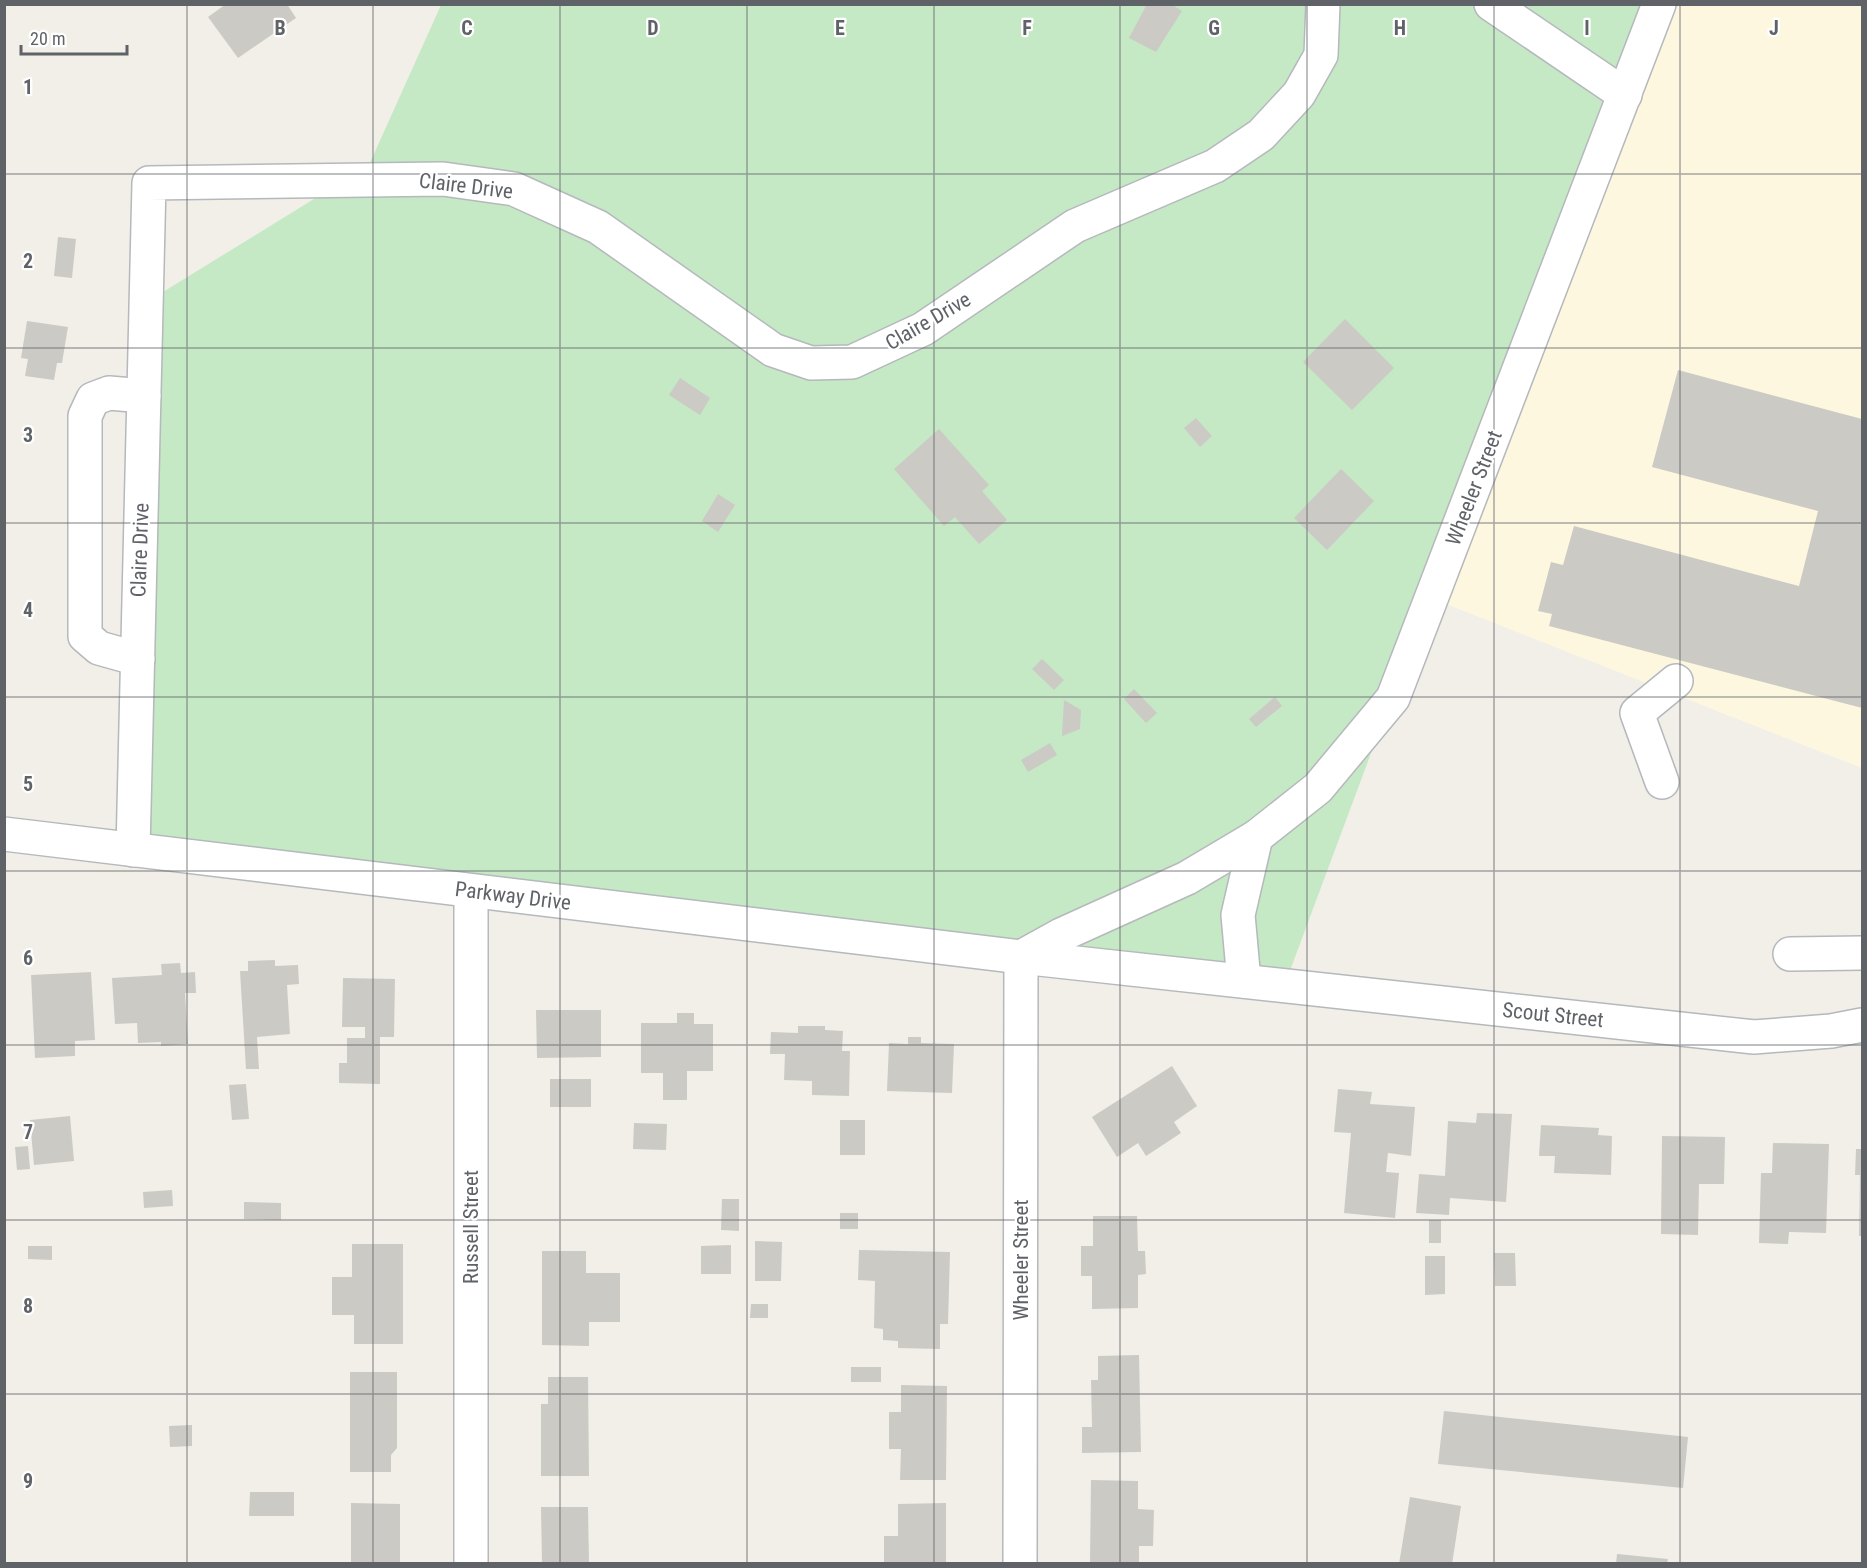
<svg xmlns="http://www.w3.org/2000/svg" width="1867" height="1568" font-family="'Roboto Condensed',sans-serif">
  <rect width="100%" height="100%" fill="#f1efe8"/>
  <path fill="#fef7e0" d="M1678,5H1862V768L1446,604Z"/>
  <path fill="#c5e8c5" d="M441,5H1645L1424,611L1285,984L150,843V300L369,165Z"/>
  <g fill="#cccac5">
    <path d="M226,4H287L296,18L238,58L208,17Z"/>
    <path d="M1147,4H1171L1182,11L1156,52L1129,38Z"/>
    <path d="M58,237L76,239L72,278L54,276Z"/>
    <path d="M1345,319L1394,368L1352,410L1303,362Z"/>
    <path d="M27,321L68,327L62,363H57L54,380L25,376L28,359L21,358Z"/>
    <path d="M1678,370L1862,419V708L1549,626L1552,614L1538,611L1551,562L1563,565L1574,526L1799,586L1818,511L1652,467Z"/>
    <path d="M680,378L710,398L700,415L669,395Z"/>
    <path d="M1196,418L1212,436L1200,447L1184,428Z"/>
    <path d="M939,429L989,485L982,491L1007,520L979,544L955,517L944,526L894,469Z"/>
    <path d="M1341,469L1374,501L1327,550L1294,518Z"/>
    <path d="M718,494L735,505L718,532L702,521Z"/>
    <path d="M1042,659L1064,680L1054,690L1032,669Z"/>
    <path d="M1134,689L1157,713L1146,723L1124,699Z"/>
    <path d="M1275,697L1282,706L1256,727L1249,719Z"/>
    <path d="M1064,700L1081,710L1080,729L1062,736Z"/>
    <path d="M1050,743L1057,755L1028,772L1021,760Z"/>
    <path d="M275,960V966L298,965L299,984L287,985L290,1034L257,1037L259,1069H246L240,971H248V961Z"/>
    <path d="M180,963L181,973L195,972L196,993H185L188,1044L161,1046V1042L138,1043L137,1023L115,1024L112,978L162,975L161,964Z"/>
    <path d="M91,972L95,1040L75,1041V1056L35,1058L31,975Z"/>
    <path d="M343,978L395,979L394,1037H380V1084L339,1083V1063H347V1038H365V1027H342Z"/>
    <path d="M536,1010H601V1057L537,1058Z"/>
    <path d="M677,1013H694V1024H713V1071H687V1100H663V1073H641V1023H677Z"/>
    <path d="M798,1026H825V1030L843,1031L842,1051H850L849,1096L812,1095V1081L784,1080L785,1054H770L771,1032L798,1033Z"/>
    <path d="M908,1037H921V1043L954,1044L952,1093L887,1091L889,1043L908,1044Z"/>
    <path d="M1172,1066L1197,1106L1174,1122L1181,1133L1146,1156L1138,1143L1117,1157L1092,1117Z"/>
    <rect x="550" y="1079" width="41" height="28"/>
    <path d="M246,1084L249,1119L232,1120L229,1085Z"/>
    <path d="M1338,1089L1372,1092L1370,1104L1415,1107L1411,1156L1388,1153L1386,1172L1399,1173L1395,1218L1344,1213L1351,1133L1334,1132Z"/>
    <path d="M1477,1113L1512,1114L1506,1202L1450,1198L1449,1215L1416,1213L1419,1174L1445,1176L1448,1121L1476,1123Z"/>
    <path d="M70,1116L74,1161L34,1165L30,1120Z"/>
    <rect x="840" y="1120" width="25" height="35"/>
    <path d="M634,1123L667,1124L666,1150L633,1149Z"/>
    <path d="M1541,1125L1599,1128L1598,1135L1612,1136L1611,1175L1554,1173L1555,1156H1539Z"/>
    <path d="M1662,1136L1725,1137L1724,1184H1699L1698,1235L1661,1234Z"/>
    <path d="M1773,1143L1829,1144L1826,1233L1789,1232L1788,1244L1759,1243L1761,1173H1772Z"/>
    <path d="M28,1146L30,1169L17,1170L15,1147Z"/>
    <path d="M1856,1149H1862V1236H1859L1860,1175H1855Z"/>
    <path d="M172,1190L173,1206L144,1208L143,1192Z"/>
    <path d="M722,1199H739V1231L721,1230Z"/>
    <path d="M244,1202L281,1203V1220L244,1219Z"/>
    <rect x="840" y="1213" width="18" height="16"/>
    <path d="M1093,1216H1137L1138,1251H1145L1146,1274L1138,1275V1308L1092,1309V1276H1081V1246H1093Z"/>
    <rect x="1429" y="1220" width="12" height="23"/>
    <path d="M755,1241L782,1242L781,1281H755Z"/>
    <path d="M352,1244H403V1344H354V1315H332V1277H352Z"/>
    <path d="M731,1245V1274H701V1246Z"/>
    <path d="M28,1246H52V1260L28,1259Z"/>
    <path d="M859,1250L950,1252L948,1324H940V1349L898,1348V1341L883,1340V1329L874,1328L875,1281L858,1280Z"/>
    <path d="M542,1251H586V1273H620V1322H589V1346L542,1345Z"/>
    <path d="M1494,1253H1515L1516,1286H1495Z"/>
    <path d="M1425,1256H1445V1294L1425,1295Z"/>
    <path d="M751,1304H768V1318H750Z"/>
    <path d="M1139,1355L1141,1452L1082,1453V1427H1092L1091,1380H1098V1356Z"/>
    <rect x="851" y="1367" width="30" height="15"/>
    <path d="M350,1372H397V1448L391,1455V1472H350Z"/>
    <path d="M548,1377H588L589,1476H541V1404H548Z"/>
    <path d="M901,1385L947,1386L946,1480H900L901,1449H889V1412H901Z"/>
    <path d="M1444,1411L1688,1437L1683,1488L1438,1464Z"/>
    <path d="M192,1425V1446L170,1447L169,1426Z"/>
    <path d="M1091,1480L1138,1481V1509L1154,1510L1153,1546H1139V1564H1090Z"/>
    <path d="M250,1492H294V1516H249Z"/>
    <path d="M1410,1497L1461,1506L1452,1564H1399Z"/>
    <path d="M351,1503L400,1504V1564H351Z"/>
    <path d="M946,1503V1564H884V1536H898V1504Z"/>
    <path d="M541,1507H588L589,1564H542Z"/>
    <path d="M1617,1554L1668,1559L1667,1564H1616Z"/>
  </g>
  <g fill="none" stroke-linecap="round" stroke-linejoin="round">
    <g stroke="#b5b8bc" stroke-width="36">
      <g id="minor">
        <path d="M1491,4L1625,95"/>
        <path d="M138,659L99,648L85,636V416L93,399L109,393L144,396"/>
        <path d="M1662,782L1637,713L1676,681"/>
        <path d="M4,834L1021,957L1754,1037L1831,1031L1862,1025"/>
        <path d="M133,850L149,183L443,179L514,189L598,227L773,350L811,363L852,362L923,329L1075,226L1215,166L1261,135L1299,94L1321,55L1323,4"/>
        <path d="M1790,954L1862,953"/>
        <path d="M1021,957L1061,935L1187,878L1256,837"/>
        <path d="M1244,981L1238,915L1256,837L1318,788L1393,698L1659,4"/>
        <path d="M471,1564V891"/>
        <path d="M1020,1564L1021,957"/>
      </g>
    </g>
    <use href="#minor" stroke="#fff" stroke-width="33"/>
  </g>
  <path fill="none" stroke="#5f6368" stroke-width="1.5" stroke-opacity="0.55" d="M187,4V1564M373,4V1564M560,4V1564M747,4V1564M934,4V1564M1120,4V1564M1307,4V1564M1494,4V1564M1680,4V1564M4,174H1862M4,348H1862M4,523H1862M4,697H1862M4,871H1862M4,1045H1862M4,1220H1862M4,1394H1862"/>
  <g text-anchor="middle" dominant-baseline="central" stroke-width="4.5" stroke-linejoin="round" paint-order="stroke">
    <g font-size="21" fill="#5f6368" stroke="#fff">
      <text transform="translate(466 186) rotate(7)">Claire Drive</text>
      <text transform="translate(928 321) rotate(-30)">Claire Drive</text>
      <text transform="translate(1474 488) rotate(-69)">Wheeler Street</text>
      <text transform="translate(140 550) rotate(-88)">Claire Drive</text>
      <text transform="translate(513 896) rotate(7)">Parkway Drive</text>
      <text transform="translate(1553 1015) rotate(6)">Scout Street</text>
      <text transform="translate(471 1227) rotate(-90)">Russell Street</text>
      <text transform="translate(1021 1260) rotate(-90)">Wheeler Street</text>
    </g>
  </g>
  <g font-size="20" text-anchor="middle" font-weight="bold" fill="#5f6368" stroke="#fff" stroke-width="4.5" stroke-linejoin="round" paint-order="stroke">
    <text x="280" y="35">B</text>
    <text x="467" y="35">C</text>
    <text x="653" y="35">D</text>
    <text x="840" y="35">E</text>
    <text x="1027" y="35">F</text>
    <text x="1214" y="35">G</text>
    <text x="1400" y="35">H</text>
    <text x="1587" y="35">I</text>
    <text x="1774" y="35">J</text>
    <text x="28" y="94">1</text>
    <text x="28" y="268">2</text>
    <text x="28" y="442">3</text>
    <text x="28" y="617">4</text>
    <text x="28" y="791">5</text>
    <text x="28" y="965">6</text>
    <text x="28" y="1139">7</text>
    <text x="28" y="1313">8</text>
    <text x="28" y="1488">9</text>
  </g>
  <rect width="1867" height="1568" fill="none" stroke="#5f6368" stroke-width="12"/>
  <path d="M21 45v9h106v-9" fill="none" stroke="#5f6368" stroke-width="3"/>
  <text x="30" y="45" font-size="18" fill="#5f6368" stroke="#ffffff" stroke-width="4.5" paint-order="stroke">20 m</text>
</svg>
